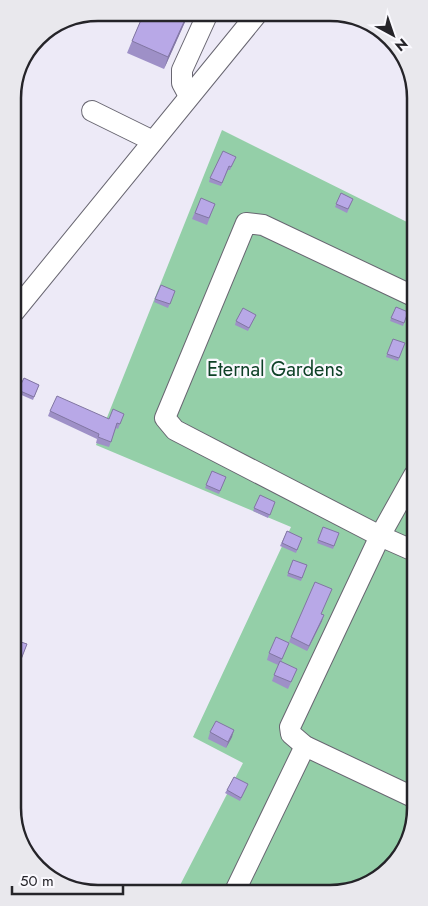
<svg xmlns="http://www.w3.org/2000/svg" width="428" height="906" font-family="Jost,sans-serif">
  <rect width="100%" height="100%" fill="#edeaf7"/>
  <path fill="#94cfa8" d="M222,130L413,225L415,814L394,864L352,890L177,891L243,763L193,737L291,527L96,445Z"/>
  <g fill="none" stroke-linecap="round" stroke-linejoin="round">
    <g stroke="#686671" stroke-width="22">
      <g id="minor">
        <path d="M189,96L182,83V70L208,13"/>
        <path d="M92,111L153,141"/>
        <path d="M413,296L263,225L246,223L165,418L175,430L380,536L414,551"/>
        <path d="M14,312L257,14"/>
        <path d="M414,475L380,536L290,727L291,734L305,746L415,798"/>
        <path d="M235,891L305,746"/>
      </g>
    </g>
    <use href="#minor" stroke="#fff" stroke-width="20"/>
  </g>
  <g fill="#9e90c7">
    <path d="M144,13H189L164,69L127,53L132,41Z"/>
    <path d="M236,157L230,170H228L221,186L209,182L210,178Z"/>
    <path d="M341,193L353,199L347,213L335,207Z"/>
    <path d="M201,198L215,204L207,225L192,219Z"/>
    <path d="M161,285L175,291L168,308L154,302Z"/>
    <path d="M396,307L408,312L403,326L390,321Z"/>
    <path d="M256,315L248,331L235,325L236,321Z"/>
    <path d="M393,339L405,343L398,361L386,357Z"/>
    <path d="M24,378L39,385L33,400L17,393Z"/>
    <path d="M50,411L109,419L124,414L118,429L116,428L109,447L96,443L97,439L48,416Z"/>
    <path d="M212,471L226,477L219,494L205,488Z"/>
    <path d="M260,495L275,502L268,518L253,511Z"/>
    <path d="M323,527L339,533L333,549L317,543Z"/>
    <path d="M287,531L302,538L296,553L280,546Z"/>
    <path d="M293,560L307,565L301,581L287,576Z"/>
    <path d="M322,614V621L307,651L289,642L291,637Z"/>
    <path d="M15,640L27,644L18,668L15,667Z"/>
    <path d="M289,643L281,662L297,669L288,689L272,681L278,665L267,660L269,653Z"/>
    <path d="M210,732L232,737L226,748L208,739Z"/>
    <path d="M247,787L240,801L225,793L227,790Z"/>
  </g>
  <g fill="#8176a2">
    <path d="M188,13H189L164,69L168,57Z"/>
    <path d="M324,615L322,621L307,651L309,646Z"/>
    <path d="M234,730L232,737L226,748L228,742Z"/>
  </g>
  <g fill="#b8a8e7" stroke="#8176a2">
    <path d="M144,13H188L168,57L132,41Z"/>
    <path d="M223,151L236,157L231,167L229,166L222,183L210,178Z"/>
    <path d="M341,193L353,199L348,209L336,204Z"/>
    <path d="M201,198L215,204L209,218L195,213Z"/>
    <path d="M161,285L175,291L170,304L155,299Z"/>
    <path d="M396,307L408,312L404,323L391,318Z"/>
    <path d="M243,308L256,315L249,328L236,321Z"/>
    <path d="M393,339L405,343L399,358L387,354Z"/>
    <path d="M24,378L39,385L34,397L18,390Z"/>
    <path d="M57,396L109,419L113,409L124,414L120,424L117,423L111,442L98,437L99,434L50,411Z"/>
    <path d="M212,471L226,477L220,491L206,485Z"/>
    <path d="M260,495L275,502L270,515L254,508Z"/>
    <path d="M323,527L339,533L334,546L318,540Z"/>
    <path d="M287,531L302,538L297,550L282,543Z"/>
    <path d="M293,560L307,565L302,578L288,573Z"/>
    <path d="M315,582L332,589L321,614L324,615L309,646L291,637Z"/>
    <path d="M276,637L289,643L282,659L269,653Z"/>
    <path d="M15,640L27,644L20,662L15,660Z"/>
    <path d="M280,661L297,669L291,682L274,675Z"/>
    <path d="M216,721L234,730L228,742L210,732Z"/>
    <path d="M234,777L248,784L241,798L227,790Z"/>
  </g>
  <g text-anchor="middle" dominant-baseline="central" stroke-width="4.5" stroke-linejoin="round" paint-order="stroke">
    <g font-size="20" fill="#0d4126" stroke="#faf9fe">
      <text x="275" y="369">Eternal Gardens</text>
    </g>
  </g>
  <path d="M0 0H428V906H0ZM98 21H330A77 77 0 0 1 407 98V808A77 77 0 0 1 330 885H98A77 77 0 0 1 21 808V98A77 77 0 0 1 98 21Z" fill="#e9e8ed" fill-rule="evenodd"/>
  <path fill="none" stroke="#252429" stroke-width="2.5" d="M98 21H330A77 77 0 0 1 407 98V808A77 77 0 0 1 330 885H98A77 77 0 0 1 21 808V98A77 77 0 0 1 98 21Z"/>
  <g transform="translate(393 35) rotate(140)" stroke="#faf9fe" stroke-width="4" paint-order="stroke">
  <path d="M0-4L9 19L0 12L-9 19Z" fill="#252429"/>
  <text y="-8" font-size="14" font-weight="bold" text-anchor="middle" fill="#252429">N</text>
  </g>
  <path d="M12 886v8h111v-8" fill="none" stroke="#252429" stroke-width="2.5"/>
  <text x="20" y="886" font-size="15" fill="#252429" stroke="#faf9fe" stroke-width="4" paint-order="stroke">50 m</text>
</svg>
